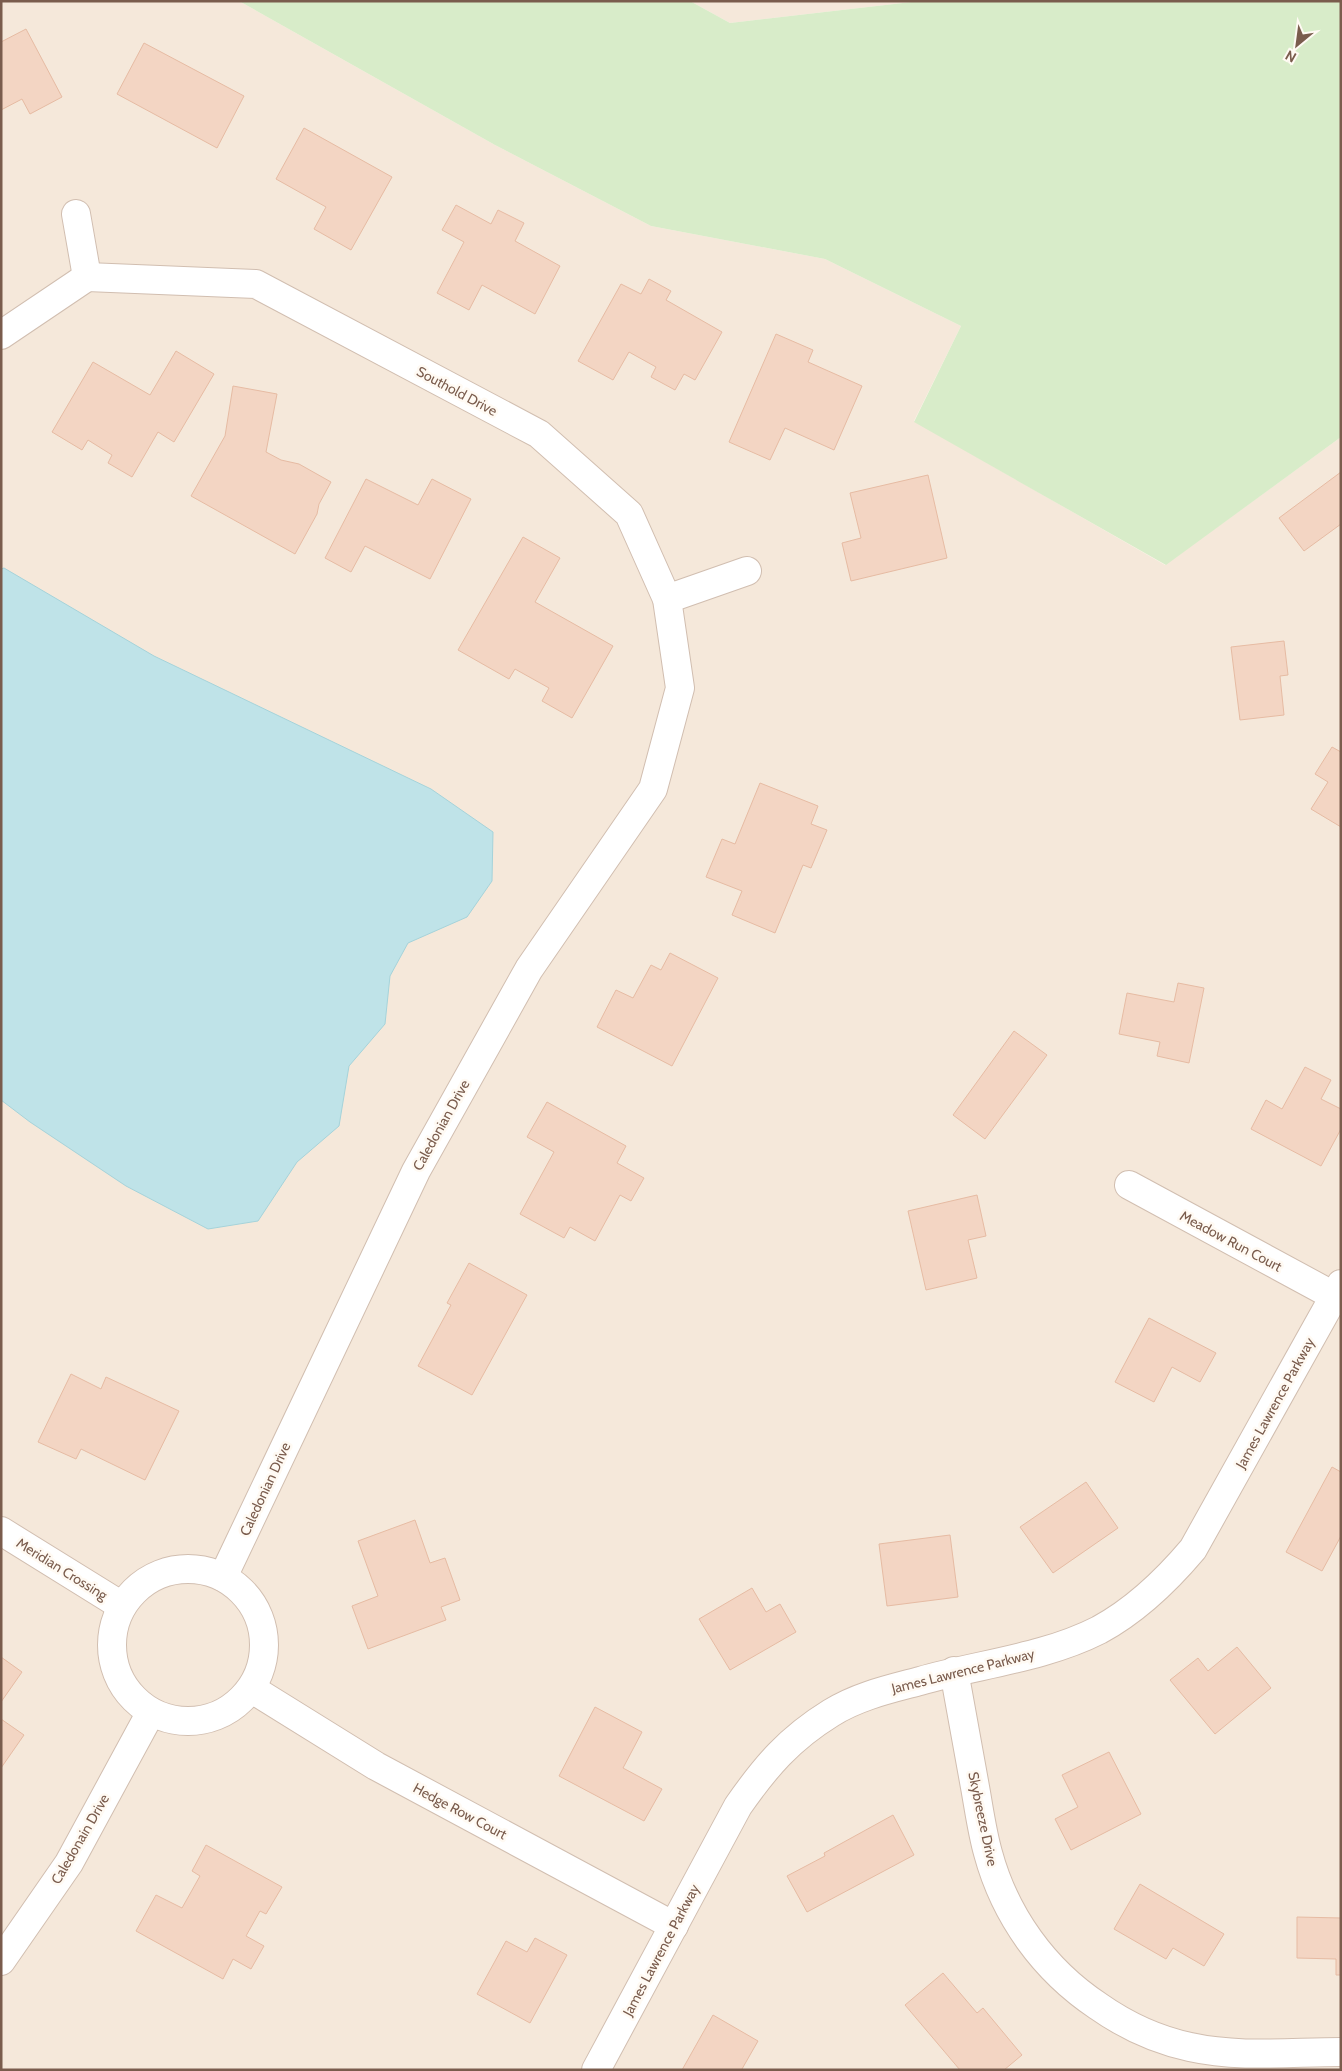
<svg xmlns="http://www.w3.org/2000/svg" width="1342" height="2071" font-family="Cabin,sans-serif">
  <rect width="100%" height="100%" fill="#fdf6ec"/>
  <g fill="#f5e8da">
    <path d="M1,1H239L495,145L651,226L825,259L961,326L914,421L1165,565L1341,437V2070H1Z"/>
    <path d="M690,1H920L730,23Z"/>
  </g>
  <path fill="#d8ecc9" d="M239,1H690L730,23L920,1H1341V437L1166,565L914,422L961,326L825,259L651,226L495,145Z"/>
  <path fill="#bfe3e8" stroke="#a5d3da" d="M4,568L154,656L431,789L493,832L492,881L467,917L408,943L390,976L385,1024L349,1066L339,1126L297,1162L258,1221L208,1229L126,1186L30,1122L1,1100V569Z"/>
  <g fill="#f3d5c3" stroke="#e6bba3">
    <path d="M26,29L62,97L30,114L22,99L1,110V42Z"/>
    <path d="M144,43L244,96L217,148L117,94Z"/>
    <path d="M304,128L392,177L351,250L314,229L326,207L276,179Z"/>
    <path d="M456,205L491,224L498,210L524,223L515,241L560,266L535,314L482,285L469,310L437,293L464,242L442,230Z"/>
    <path d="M649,279L671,291L666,300L722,332L695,380L684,374L675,390L651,377L656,367L629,352L613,380L578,361L621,284L641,294Z"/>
    <path d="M776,334L813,350L808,362L862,386L834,450L785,428L770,460L729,442Z"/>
    <path d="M176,351L214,374L174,442L158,432L132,477L108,463L112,455L88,440L82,450L52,432L93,362L150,395Z"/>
    <path d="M233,386L277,394L266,452L281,460L299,464L331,482L319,504L317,514L295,554L191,496L225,436Z"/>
    <path d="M1341,472V524L1304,551L1279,518Z"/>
    <path d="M928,475L947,558L851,581L842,543L861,538L850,493Z"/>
    <path d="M366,479L418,505L432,479L471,499L430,579L365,546L351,572L325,558Z"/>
    <path d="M523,537L560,558L535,602L613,646L572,718L542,701L549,688L515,669L509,679L458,650Z"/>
    <path d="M1284,641L1288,675L1280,676L1284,715L1240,720L1231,647Z"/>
    <path d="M1332,747L1341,752V827L1311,809L1328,782L1315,774Z"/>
    <path d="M760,783L818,806L811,824L827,830L811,868L803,865L775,933L732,915L742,891L706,877L722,839L735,844Z"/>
    <path d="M670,953L718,978L672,1066L597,1027L616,990L633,998L651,965L661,970Z"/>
    <path d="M1178,983L1204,988L1189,1063L1157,1056L1160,1042L1119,1034L1127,993L1174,1002Z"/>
    <path d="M1014,1031L1047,1055L985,1139L953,1115Z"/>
    <path d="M1305,1067L1331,1080L1321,1099L1341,1109V1129L1321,1166L1251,1129L1266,1100L1282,1109Z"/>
    <path d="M547,1102L626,1146L617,1163L644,1178L631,1201L620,1195L595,1241L570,1227L564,1238L520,1214L554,1152L527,1137Z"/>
    <path d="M977,1195L986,1236L968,1240L977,1278L926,1290L908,1211Z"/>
    <path d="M469,1263L527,1295L472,1395L418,1366L451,1305L447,1303Z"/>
    <path d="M1149,1318L1216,1353L1200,1382L1172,1367L1154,1402L1115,1382Z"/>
    <path d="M71,1374L101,1389L106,1377L179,1411L145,1480L81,1449L76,1459L38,1442Z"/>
    <path d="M1332,1467L1341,1472V1536L1322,1571L1286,1552Z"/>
    <path d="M1086,1482L1118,1528L1053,1573L1020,1527Z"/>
    <path d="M415,1520L430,1563L445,1558L460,1600L441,1607L446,1620L368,1649L352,1606L378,1596L358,1541Z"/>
    <path d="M950,1535L958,1597L887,1606L879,1544Z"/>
    <path d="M752,1588L766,1612L780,1604L796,1632L730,1670L699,1619Z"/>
    <path d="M1237,1647L1271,1688L1215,1734L1170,1680L1198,1658L1208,1671Z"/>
    <path d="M1,1657L22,1672L1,1702Z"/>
    <path d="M595,1707L642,1732L623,1768L662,1789L644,1821L559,1776Z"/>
    <path d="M1,1719L24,1735L1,1768Z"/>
    <path d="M1109,1752L1141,1814L1071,1850L1055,1819L1078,1807L1062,1775Z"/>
    <path d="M893,1815L914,1855L807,1912L787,1876L825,1856L824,1853Z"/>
    <path d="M206,1845L282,1887L266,1914L260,1911L246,1936L264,1946L251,1969L233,1959L223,1979L136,1931L156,1895L182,1908L200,1876L192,1871Z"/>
    <path d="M1140,1884L1224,1934L1204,1966L1173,1948L1166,1959L1114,1929Z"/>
    <path d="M1297,1917L1341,1918V1975H1336V1959L1297,1958Z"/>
    <path d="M535,1938L567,1955L530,2023L477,1994L506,1941L527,1952Z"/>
    <path d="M943,1973L977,2013L983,2008L1022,2055L1004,2070H960L905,2005Z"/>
    <path d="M713,2015L758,2041L742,2069L744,2070H682Z"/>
  </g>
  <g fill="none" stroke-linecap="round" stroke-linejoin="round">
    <g stroke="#d1beb0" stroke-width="30">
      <g id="street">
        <path d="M76,214L87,277"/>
        <path d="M87,277L256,284L539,434L629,514L667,599L680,688L653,789L529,969L416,1171L223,1577"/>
        <path d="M1,335L87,277"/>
        <path d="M667,599L747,571"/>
        <path d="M1129,1185L1334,1296"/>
        <path d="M1,1531L122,1606"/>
        <circle cx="188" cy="1645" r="76"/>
        <path d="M954,1671C961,1710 968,1748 975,1787C979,1809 982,1832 988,1853C1005,1916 1044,1970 1098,2006C1125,2025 1157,2040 1190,2047C1239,2058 1291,2052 1341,2052"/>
        <path d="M252,1689L376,1766L674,1926"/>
        <path d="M1,1961L69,1863L151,1712"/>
        <path d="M596,2070L738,1806C766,1766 789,1739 831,1713C858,1696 890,1689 920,1681C979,1664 1044,1658 1099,1630C1136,1610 1166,1581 1193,1549L1341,1284"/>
      </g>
    </g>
    <use href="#street" stroke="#fff" stroke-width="28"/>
  </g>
  <g text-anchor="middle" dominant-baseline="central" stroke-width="5" stroke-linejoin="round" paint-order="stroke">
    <g font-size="14" fill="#7a5c4d" stroke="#fffaf3">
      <text transform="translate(457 391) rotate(28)">Southold Drive</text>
      <text transform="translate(441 1125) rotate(-61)">Caledonian Drive</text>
      <text transform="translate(1231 1241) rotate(28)">Meadow Run Court</text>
      <text transform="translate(1275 1403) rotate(-61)">James Lawrence Parkway</text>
      <text transform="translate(265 1489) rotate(-65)">Caledonian Drive</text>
      <text transform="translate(62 1569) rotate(32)">Meridian Crossing</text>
      <text transform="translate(963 1671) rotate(-14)">James Lawrence Parkway</text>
      <text transform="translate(460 1811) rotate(28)">Hedge Row Court</text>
      <text transform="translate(983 1819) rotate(78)">Skybreeze Drive</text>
      <text transform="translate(80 1839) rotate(-60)">Caledonain Drive</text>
      <text transform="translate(661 1950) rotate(-62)">James Lawrence Parkway</text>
    </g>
  </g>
  <rect width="1342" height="2071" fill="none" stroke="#7a5c4d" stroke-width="5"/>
  <g transform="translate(1297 45) rotate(209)" stroke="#fffaf3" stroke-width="4" paint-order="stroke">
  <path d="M0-4L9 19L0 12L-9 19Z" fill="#7a5c4d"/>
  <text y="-8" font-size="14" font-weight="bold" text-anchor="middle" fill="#7a5c4d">N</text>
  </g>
</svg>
